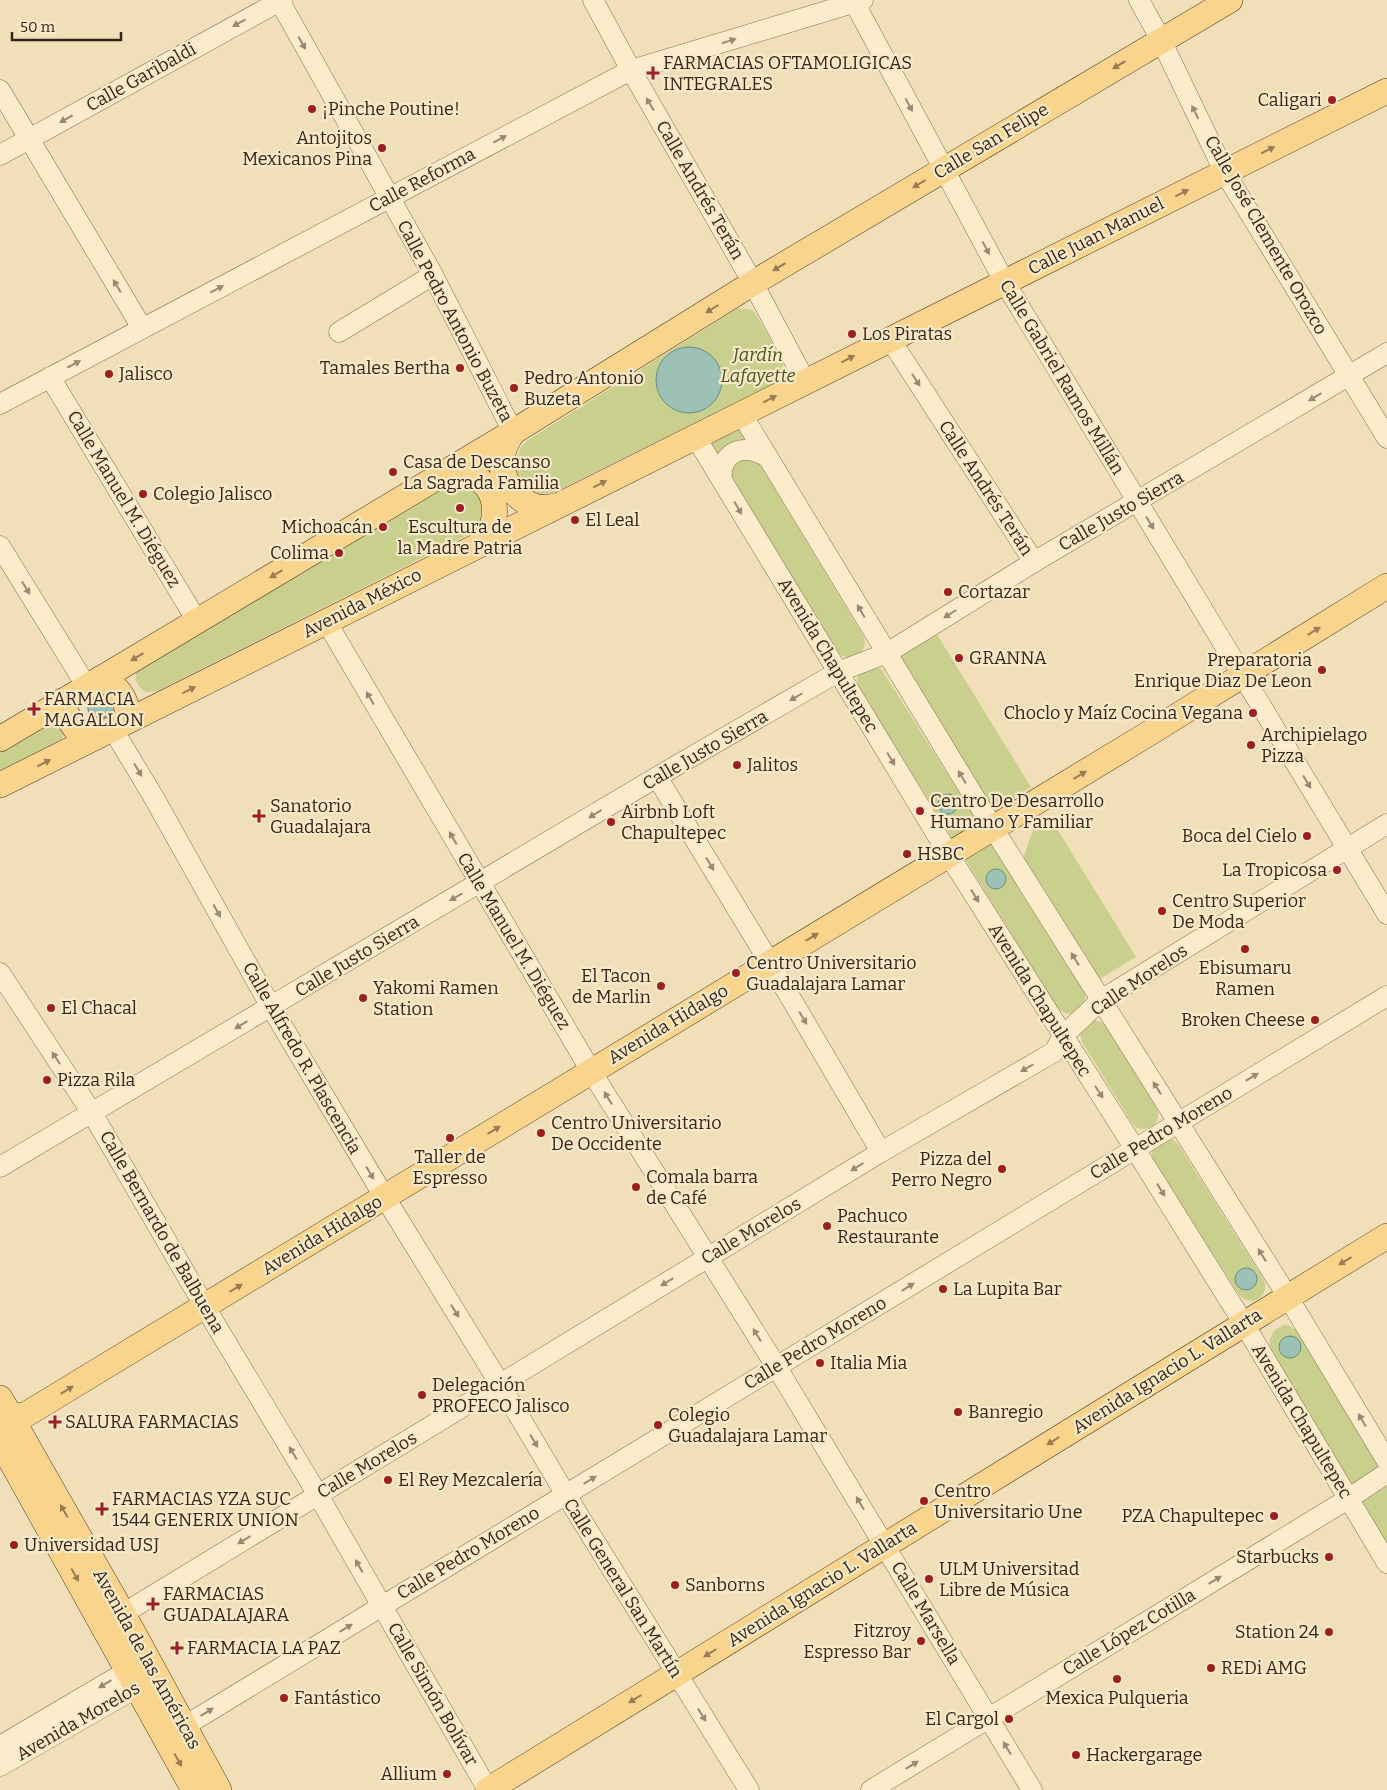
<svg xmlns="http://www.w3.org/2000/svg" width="1387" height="1790" font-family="Bitter,serif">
  <rect width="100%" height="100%" fill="#f1dfb9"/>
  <g fill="#c9cf8d" fill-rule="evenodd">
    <path d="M738,308L753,310L784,361L779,381L553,493C519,499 503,463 528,440Z"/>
    <path d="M739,430L748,446L721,461L711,444Z"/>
    <path d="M743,456L759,463L864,637L865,646L859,655L847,658L839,654L836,650L732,479V463Z"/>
    <path d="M452,484L470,485L486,505L477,530L158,691L146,692C133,685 132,672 144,663Z"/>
    <path d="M936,633L1031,787L993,810L898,656Z"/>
    <path d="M876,666L882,670L1085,993V1004L1074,1014L1065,1013L1058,1009L858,686L857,680L859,673ZM947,793L953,795L957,800L947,814C934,810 936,798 947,793Z"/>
    <path d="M48,719L59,721L65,732L62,739L0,772V748Z"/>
    <path d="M1051,819L1136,957L1098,980L1023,859L1033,830Z"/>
    <path d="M1093,1020L1101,1022L1107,1027L1156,1107C1164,1122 1148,1135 1134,1126L1082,1042L1080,1033Z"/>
    <path d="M1169,1137L1178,1144L1264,1280C1270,1297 1252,1308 1239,1295L1153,1159L1151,1150Z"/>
    <path d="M1284,1325L1290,1326L1298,1331L1387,1480V1544L1270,1348C1268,1336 1274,1329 1284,1325Z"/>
  </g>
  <g fill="#9ec1b6" stroke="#668e83">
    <circle cx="689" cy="380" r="33"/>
    <path d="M106,690L115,708L108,717L96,718L89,713L86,701Z"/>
    <circle cx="948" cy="804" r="10"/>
    <circle cx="996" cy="879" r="10"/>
    <circle cx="1246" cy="1279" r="11"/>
    <circle cx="1290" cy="1347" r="11"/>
  </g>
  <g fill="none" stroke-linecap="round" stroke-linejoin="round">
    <g stroke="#886e53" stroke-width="21">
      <g id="minor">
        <path d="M279,0L433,275L513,432"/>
        <path d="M593,0L631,70L753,283L805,381"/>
        <path d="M853,0L1004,281L1387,914"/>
        <path d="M1139,0L1161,40L1224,171L1387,438"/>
        <path d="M0,90L142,328"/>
        <path d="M0,155L282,0"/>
        <path d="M339,332L433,275"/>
        <path d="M890,339L1034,562"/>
        <path d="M50,377L197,621"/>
        <path d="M0,404L631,70L863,0"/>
        <path d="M741,413L998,836L1288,1297L1387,1461"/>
        <path d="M695,436L954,863L1135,1149L1244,1324L1387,1563"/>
        <path d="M722,480C720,464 729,449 747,450C754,450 761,454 767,456"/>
        <path d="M0,546L87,687"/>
        <path d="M326,621L591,1071L776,1366L1032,1790"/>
        <path d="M112,728L153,796L271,1007L373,1178L500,1384L566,1495L749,1790"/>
        <path d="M657,777L776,973L881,1152"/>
        <path d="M0,973L92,1113L205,1307L318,1495L488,1790"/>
        <path d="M0,1167L679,764L838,672L887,653L1034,562L1387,353"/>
        <path d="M111,1621L881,1152L1054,1052L1063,1036L1101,1000L1387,824"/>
        <path d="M173,1733L1387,996"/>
        <path d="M0,1746L139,1664"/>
        <path d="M0,1766L150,1680"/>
        <path d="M871,1790L1348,1499L1387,1473"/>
      </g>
    </g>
    <g stroke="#553c28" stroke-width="26">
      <g id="major">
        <path d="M513,432C507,441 502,450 502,461C501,488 530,516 558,505"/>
        <path d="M447,472C455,472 462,472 470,475C501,486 501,526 479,545"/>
        <path d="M100,679C120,686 127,700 129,720"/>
        <path d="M62,701C67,718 74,730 87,741"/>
        <path d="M0,739L513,432L753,283L1230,0"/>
        <path d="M0,785L1387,91"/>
        <path d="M0,1398L123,1614L219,1790"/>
        <path d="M0,1421L10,1416L25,1415L1143,737L1387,586"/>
        <path d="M0,1441L194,1790"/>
        <path d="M488,1790L1387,1236"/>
      </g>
    </g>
    <use href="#minor" stroke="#fceccc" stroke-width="20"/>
    <use href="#major" stroke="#f9d48c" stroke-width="25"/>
  </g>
  <defs><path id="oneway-solid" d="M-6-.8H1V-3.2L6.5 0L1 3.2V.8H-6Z" transform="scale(1.25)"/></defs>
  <g fill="#998972">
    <use href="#oneway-solid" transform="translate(239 23) rotate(151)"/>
    <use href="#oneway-solid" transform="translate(729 41) rotate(-17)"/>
    <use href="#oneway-solid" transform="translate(302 43) rotate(61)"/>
    <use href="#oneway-solid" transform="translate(650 104) rotate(-120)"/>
    <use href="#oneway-solid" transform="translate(909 105) rotate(62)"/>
    <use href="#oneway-solid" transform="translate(1195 112) rotate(-116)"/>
    <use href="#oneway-solid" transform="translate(66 119) rotate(151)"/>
    <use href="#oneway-solid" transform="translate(500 139) rotate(-28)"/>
    <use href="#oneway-solid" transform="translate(986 248) rotate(62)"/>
    <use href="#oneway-solid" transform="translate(117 286) rotate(-121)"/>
    <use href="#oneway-solid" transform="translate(217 289) rotate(-28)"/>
    <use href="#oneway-solid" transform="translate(74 364) rotate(-28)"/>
    <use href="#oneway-solid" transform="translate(916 380) rotate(57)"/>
    <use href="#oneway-solid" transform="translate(1315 397) rotate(149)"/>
    <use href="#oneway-solid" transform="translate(738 508) rotate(59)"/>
    <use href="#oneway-solid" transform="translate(1150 523) rotate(59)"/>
    <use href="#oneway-solid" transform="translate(26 588) rotate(58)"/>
    <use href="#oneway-solid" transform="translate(861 611) rotate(-121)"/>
    <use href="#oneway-solid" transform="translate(950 614) rotate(148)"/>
    <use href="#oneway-solid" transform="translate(796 697) rotate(150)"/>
    <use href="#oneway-solid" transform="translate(370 698) rotate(-120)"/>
    <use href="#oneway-solid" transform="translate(891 759) rotate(59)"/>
    <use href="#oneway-solid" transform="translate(138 770) rotate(59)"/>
    <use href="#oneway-solid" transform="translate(962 777) rotate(-121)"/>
    <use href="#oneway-solid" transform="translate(1307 782) rotate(59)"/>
    <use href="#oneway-solid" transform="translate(595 814) rotate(149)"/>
    <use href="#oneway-solid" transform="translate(453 838) rotate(-120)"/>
    <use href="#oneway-solid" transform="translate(710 864) rotate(59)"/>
    <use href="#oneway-solid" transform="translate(975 896) rotate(58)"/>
    <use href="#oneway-solid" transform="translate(456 897) rotate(150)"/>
    <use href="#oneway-solid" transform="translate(217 911) rotate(61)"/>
    <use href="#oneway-solid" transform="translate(1075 959) rotate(-122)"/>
    <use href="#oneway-solid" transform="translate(803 1018) rotate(59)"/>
    <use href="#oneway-solid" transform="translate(241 1025) rotate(149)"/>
    <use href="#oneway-solid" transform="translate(56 1058) rotate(-123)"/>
    <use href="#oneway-solid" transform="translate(1027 1068) rotate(150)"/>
    <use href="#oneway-solid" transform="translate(1252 1077) rotate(-31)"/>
    <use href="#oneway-solid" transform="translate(1157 1088) rotate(-122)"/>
    <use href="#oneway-solid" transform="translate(1099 1092) rotate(57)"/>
    <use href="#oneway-solid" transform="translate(608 1098) rotate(-122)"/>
    <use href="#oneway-solid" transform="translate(857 1167) rotate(149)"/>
    <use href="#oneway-solid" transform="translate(370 1173) rotate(59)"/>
    <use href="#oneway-solid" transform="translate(1161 1190) rotate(58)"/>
    <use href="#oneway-solid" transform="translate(1262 1255) rotate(-122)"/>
    <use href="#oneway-solid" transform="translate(667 1282) rotate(149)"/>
    <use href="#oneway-solid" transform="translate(908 1287) rotate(-31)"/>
    <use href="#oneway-solid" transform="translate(455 1311) rotate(58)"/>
    <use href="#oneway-solid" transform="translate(757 1335) rotate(-122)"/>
    <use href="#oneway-solid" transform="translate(1362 1420) rotate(-121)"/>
    <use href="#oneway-solid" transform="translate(534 1441) rotate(59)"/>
    <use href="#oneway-solid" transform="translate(293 1453) rotate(-121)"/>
    <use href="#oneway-solid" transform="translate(590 1480) rotate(-31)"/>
    <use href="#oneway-solid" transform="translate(860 1503) rotate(-121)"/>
    <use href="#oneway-solid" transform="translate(244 1540) rotate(149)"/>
    <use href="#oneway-solid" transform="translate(359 1566) rotate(-120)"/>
    <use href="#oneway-solid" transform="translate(1215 1580) rotate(-31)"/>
    <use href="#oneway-solid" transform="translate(346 1628) rotate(-31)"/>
    <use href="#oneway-solid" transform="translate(105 1684) rotate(149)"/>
    <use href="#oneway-solid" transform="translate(207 1712) rotate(-31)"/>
    <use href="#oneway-solid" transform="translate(702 1715) rotate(58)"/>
    <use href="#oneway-solid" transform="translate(1007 1748) rotate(-121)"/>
    <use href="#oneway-solid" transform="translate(912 1765) rotate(-31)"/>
  </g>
  <g fill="#987d52">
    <use href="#oneway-solid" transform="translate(1119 65) rotate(149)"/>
    <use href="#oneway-solid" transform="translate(1268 150) rotate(-26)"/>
    <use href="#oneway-solid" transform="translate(919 184) rotate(149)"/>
    <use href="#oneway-solid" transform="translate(1182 193) rotate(-27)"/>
    <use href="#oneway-solid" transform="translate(779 267) rotate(149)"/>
    <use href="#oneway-solid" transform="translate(712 309) rotate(148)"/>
    <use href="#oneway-solid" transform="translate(848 359) rotate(-27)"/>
    <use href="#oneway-solid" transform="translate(770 399) rotate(-27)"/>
    <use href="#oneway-solid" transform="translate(600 484) rotate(-27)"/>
    <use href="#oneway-solid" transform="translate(276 574) rotate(149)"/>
    <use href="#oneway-solid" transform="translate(1314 631) rotate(-32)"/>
    <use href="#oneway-solid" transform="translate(137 657) rotate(149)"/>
    <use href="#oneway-solid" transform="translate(189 690) rotate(-27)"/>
    <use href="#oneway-solid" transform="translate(44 763) rotate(-27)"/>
    <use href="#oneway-solid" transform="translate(1080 775) rotate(-31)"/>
    <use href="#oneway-solid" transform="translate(812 937) rotate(-31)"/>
    <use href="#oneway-solid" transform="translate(494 1130) rotate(-31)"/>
    <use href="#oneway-solid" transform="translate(1345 1261) rotate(149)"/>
    <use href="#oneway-solid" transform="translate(236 1288) rotate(-31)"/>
    <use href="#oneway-solid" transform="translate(67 1390) rotate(-31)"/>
    <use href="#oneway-solid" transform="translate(1053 1441) rotate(148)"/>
    <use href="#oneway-solid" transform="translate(64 1511) rotate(-120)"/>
    <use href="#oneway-solid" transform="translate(75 1575) rotate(61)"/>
    <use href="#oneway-solid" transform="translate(710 1653) rotate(148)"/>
    <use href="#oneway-solid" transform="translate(635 1699) rotate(148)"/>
    <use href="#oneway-solid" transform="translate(178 1760) rotate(61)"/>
  </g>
  <g fill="#9c1e22" stroke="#f8e9c9" stroke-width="2">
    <path d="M650.5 65.5h5v5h5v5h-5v5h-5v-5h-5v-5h5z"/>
    <circle cx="1332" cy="100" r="5"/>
    <circle cx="312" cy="109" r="5"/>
    <circle cx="382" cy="148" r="5"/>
    <circle cx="852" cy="334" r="5"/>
    <circle cx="460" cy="368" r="5"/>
    <circle cx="109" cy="374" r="5"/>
    <circle cx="514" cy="388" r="5"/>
    <circle cx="393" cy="472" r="5"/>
    <circle cx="143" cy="494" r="5"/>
    <circle cx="460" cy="508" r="5"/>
    <circle cx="575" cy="520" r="5"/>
    <circle cx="383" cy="527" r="5"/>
    <circle cx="339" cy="553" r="5"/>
    <circle cx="948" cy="592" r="5"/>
    <circle cx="959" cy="658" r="5"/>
    <circle cx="1322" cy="670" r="5"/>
    <path d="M31.5 701.5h5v5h5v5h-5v5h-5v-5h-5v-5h5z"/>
    <circle cx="1253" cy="713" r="5"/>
    <circle cx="1251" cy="745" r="5"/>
    <circle cx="737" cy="765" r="5"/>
    <circle cx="920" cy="811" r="5"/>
    <path d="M256.5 808.5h5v5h5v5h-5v5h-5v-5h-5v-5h5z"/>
    <circle cx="611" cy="822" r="5"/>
    <circle cx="1307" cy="836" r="5"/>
    <circle cx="907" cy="854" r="5"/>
    <circle cx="1337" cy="870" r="5"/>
    <circle cx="1162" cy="911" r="5"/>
    <circle cx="1245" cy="949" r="5"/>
    <circle cx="736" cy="973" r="5"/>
    <circle cx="661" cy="986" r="5"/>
    <circle cx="363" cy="998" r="5"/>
    <circle cx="51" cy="1008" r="5"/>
    <circle cx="1315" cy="1020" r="5"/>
    <circle cx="47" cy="1080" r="5"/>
    <circle cx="541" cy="1133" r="5"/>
    <circle cx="450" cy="1138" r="5"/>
    <circle cx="1002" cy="1169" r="5"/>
    <circle cx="636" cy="1187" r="5"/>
    <circle cx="827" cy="1226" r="5"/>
    <circle cx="943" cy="1289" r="5"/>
    <circle cx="820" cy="1363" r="5"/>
    <circle cx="422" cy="1395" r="5"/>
    <circle cx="958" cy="1412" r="5"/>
    <path d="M52.5 1414.5h5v5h5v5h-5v5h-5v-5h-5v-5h5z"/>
    <circle cx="658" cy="1425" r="5"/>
    <circle cx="388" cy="1480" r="5"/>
    <circle cx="924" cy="1501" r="5"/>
    <path d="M99.5 1501.5h5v5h5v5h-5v5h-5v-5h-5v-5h5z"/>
    <circle cx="1274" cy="1516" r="5"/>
    <circle cx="14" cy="1545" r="5"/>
    <circle cx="1329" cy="1557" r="5"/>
    <circle cx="929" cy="1579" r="5"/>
    <circle cx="675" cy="1585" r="5"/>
    <path d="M150.5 1596.5h5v5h5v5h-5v5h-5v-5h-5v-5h5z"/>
    <circle cx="1329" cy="1632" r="5"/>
    <circle cx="921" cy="1641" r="5"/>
    <path d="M174.5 1640.5h5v5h5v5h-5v5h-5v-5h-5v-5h5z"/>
    <circle cx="1211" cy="1668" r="5"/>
    <circle cx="1117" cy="1679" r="5"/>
    <circle cx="284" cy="1698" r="5"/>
    <circle cx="1009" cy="1719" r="5"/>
    <circle cx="1076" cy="1755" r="5"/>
    <circle cx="447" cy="1774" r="5"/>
  </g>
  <g text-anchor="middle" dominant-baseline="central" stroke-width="4.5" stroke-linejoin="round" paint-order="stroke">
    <g font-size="18" fill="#362619" stroke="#f8e9c9" text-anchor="start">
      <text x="663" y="63">FARMACIAS OFTAMOLIGICAS<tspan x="663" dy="21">INTEGRALES</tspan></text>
      <text x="1322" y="100" text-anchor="end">Caligari</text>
      <text x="322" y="109">¡Pinche Poutine!</text>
      <text x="372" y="138" text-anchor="end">Antojitos<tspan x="372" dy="21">Mexicanos Pina</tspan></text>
      <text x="862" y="334">Los Piratas</text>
      <text x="450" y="368" text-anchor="end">Tamales Bertha</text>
      <text x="119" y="374">Jalisco</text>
      <text x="524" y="378">Pedro Antonio<tspan x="524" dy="21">Buzeta</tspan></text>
      <text x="403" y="462">Casa de Descanso<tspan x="403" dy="21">La Sagrada Familia</tspan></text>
      <text x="153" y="494">Colegio Jalisco</text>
      <text x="585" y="520">El Leal</text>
      <text x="373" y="527" text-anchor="end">Michoacán</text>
      <text x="460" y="527" text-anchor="middle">Escultura de<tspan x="460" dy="21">la Madre Patria</tspan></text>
      <text x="329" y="553" text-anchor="end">Colima</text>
      <text x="958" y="592">Cortazar</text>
      <text x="969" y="658">GRANNA</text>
      <text x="1312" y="660" text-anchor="end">Preparatoria<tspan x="1312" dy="21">Enrique Diaz De Leon</tspan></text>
      <text x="44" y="699">FARMACIA<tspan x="44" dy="21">MAGALLON</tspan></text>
      <text x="1243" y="713" text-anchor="end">Choclo y Maíz Cocina Vegana</text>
      <text x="1261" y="735">Archipielago<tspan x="1261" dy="21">Pizza</tspan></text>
      <text x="747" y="765">Jalitos</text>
      <text x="930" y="801">Centro De Desarrollo<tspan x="930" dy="21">Humano Y Familiar</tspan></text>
      <text x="270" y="806">Sanatorio<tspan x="270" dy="21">Guadalajara</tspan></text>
      <text x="621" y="812">Airbnb Loft<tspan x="621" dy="21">Chapultepec</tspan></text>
      <text x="1297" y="836" text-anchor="end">Boca del Cielo</text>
      <text x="917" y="854">HSBC</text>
      <text x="1327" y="870" text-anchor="end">La Tropicosa</text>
      <text x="1172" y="901">Centro Superior<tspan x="1172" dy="21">De Moda</tspan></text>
      <text x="746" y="963">Centro Universitario<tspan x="746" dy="21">Guadalajara Lamar</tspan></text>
      <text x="1245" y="968" text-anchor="middle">Ebisumaru<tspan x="1245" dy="21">Ramen</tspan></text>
      <text x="651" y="976" text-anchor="end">El Tacon<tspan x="651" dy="21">de Marlin</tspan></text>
      <text x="373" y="988">Yakomi Ramen<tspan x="373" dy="21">Station</tspan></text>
      <text x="61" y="1008">El Chacal</text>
      <text x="1305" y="1020" text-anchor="end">Broken Cheese</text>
      <text x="57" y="1080">Pizza Rila</text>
      <text x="551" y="1123">Centro Universitario<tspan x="551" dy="21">De Occidente</tspan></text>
      <text x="450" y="1157" text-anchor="middle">Taller de<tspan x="450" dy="21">Espresso</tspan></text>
      <text x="992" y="1159" text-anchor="end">Pizza del<tspan x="992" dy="21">Perro Negro</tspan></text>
      <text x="646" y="1177">Comala barra<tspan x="646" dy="21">de Café</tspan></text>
      <text x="837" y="1216">Pachuco<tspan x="837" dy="21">Restaurante</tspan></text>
      <text x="953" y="1289">La Lupita Bar</text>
      <text x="830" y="1363">Italia Mia</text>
      <text x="432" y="1385">Delegación<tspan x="432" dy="21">PROFECO Jalisco</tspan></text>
      <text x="968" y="1412">Banregio</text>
      <text x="668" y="1415">Colegio<tspan x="668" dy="21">Guadalajara Lamar</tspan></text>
      <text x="65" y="1422">SALURA FARMACIAS</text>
      <text x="398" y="1480">El Rey Mezcalería</text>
      <text x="934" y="1491">Centro<tspan x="934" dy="21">Universitario Une</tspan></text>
      <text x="112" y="1499">FARMACIAS YZA SUC<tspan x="112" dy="21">1544 GENERIX UNION</tspan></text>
      <text x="1264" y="1516" text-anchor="end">PZA Chapultepec</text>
      <text x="24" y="1545">Universidad USJ</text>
      <text x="1319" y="1557" text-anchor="end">Starbucks</text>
      <text x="939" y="1569">ULM Universitad<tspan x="939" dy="21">Libre de Música</tspan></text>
      <text x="685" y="1585">Sanborns</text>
      <text x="163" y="1594">FARMACIAS<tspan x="163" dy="21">GUADALAJARA</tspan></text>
      <text x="911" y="1631" text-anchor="end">Fitzroy<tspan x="911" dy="21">Espresso Bar</tspan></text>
      <text x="1319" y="1632" text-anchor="end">Station 24</text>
      <text x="187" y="1648">FARMACIA LA PAZ</text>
      <text x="1221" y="1668">REDi AMG</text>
      <text x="294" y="1698">Fantástico</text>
      <text x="1117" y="1698" text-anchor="middle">Mexica Pulqueria</text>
      <text x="999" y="1719" text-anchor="end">El Cargol</text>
      <text x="1086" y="1755">Hackergarage</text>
      <text x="437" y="1774" text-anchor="end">Allium</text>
    </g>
    <g font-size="18" fill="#362619" stroke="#f8e9c9">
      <text transform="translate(141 77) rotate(-29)">Calle Garibaldi</text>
      <text transform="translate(991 141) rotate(-31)">Calle San Felipe</text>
      <text transform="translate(422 180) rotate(-28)">Calle Reforma</text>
      <text transform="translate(700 190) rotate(60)">Calle Andrés Terán</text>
      <text transform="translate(1266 235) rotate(60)">Calle José Clemente Orozco</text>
      <text transform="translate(1096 236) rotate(-27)">Calle Juan Manuel</text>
      <text transform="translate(455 321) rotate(62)">Calle Pedro Antonio Buzeta</text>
      <text transform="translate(1062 377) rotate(59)">Calle Gabriel Ramos Millán</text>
      <text transform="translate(986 488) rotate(57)">Calle Andrés Terán</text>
      <text transform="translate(124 499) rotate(59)">Calle Manuel M. Diéguez</text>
      <text transform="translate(1121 511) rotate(-30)">Calle Justo Sierra</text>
      <text transform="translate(362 603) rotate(-27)">Avenida México</text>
      <text transform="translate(828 655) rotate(59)">Avenida Chapultepec</text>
      <text transform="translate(705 750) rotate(-30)">Calle Justo Sierra</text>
      <text transform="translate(514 941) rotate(59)">Calle Manuel M. Diéguez</text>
      <text transform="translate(357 956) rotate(-31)">Calle Justo Sierra</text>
      <text transform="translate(1139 980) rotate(-34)">Calle Morelos</text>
      <text transform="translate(1040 1000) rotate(58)">Avenida Chapultepec</text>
      <text transform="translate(668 1024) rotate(-31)">Avenida Hidalgo</text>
      <text transform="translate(302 1058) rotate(60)">Calle Alfredo R. Plascencia</text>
      <text transform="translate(1161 1133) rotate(-31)">Calle Pedro Moreno</text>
      <text transform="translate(751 1231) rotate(-31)">Calle Morelos</text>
      <text transform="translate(162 1232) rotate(60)">Calle Bernardo de Balbuena</text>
      <text transform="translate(322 1235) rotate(-31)">Avenida Hidalgo</text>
      <text transform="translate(815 1343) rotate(-31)">Calle Pedro Moreno</text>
      <text transform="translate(1167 1371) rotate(-32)">Avenida Ignacio L. Vallarta</text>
      <text transform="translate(1302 1421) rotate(59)">Avenida Chapultepec</text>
      <text transform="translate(367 1465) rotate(-31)">Calle Morelos</text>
      <text transform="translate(468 1553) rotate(-31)">Calle Pedro Moreno</text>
      <text transform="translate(822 1584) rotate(-32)">Avenida Ignacio L. Vallarta</text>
      <text transform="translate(623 1588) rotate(58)">Calle General San Martín</text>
      <text transform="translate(926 1613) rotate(59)">Calle Marsella</text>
      <text transform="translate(1129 1632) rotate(-31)">Calle López Cotilla</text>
      <text transform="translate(147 1659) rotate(61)">Avenida de las Américas</text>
      <text transform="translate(433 1694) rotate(60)">Calle Simón Bolívar</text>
      <text transform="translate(78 1721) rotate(-30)">Avenida Morelos</text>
    </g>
    <g font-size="18" font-style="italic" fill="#48541e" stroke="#f8e9c9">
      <text x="758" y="355">Jardín<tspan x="758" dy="21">Lafayette</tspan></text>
    </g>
  </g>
  <path d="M12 32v8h109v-8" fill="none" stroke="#362619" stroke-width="2.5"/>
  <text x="20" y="32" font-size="15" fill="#362619" stroke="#f8e9c9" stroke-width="4" paint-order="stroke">50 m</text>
</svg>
